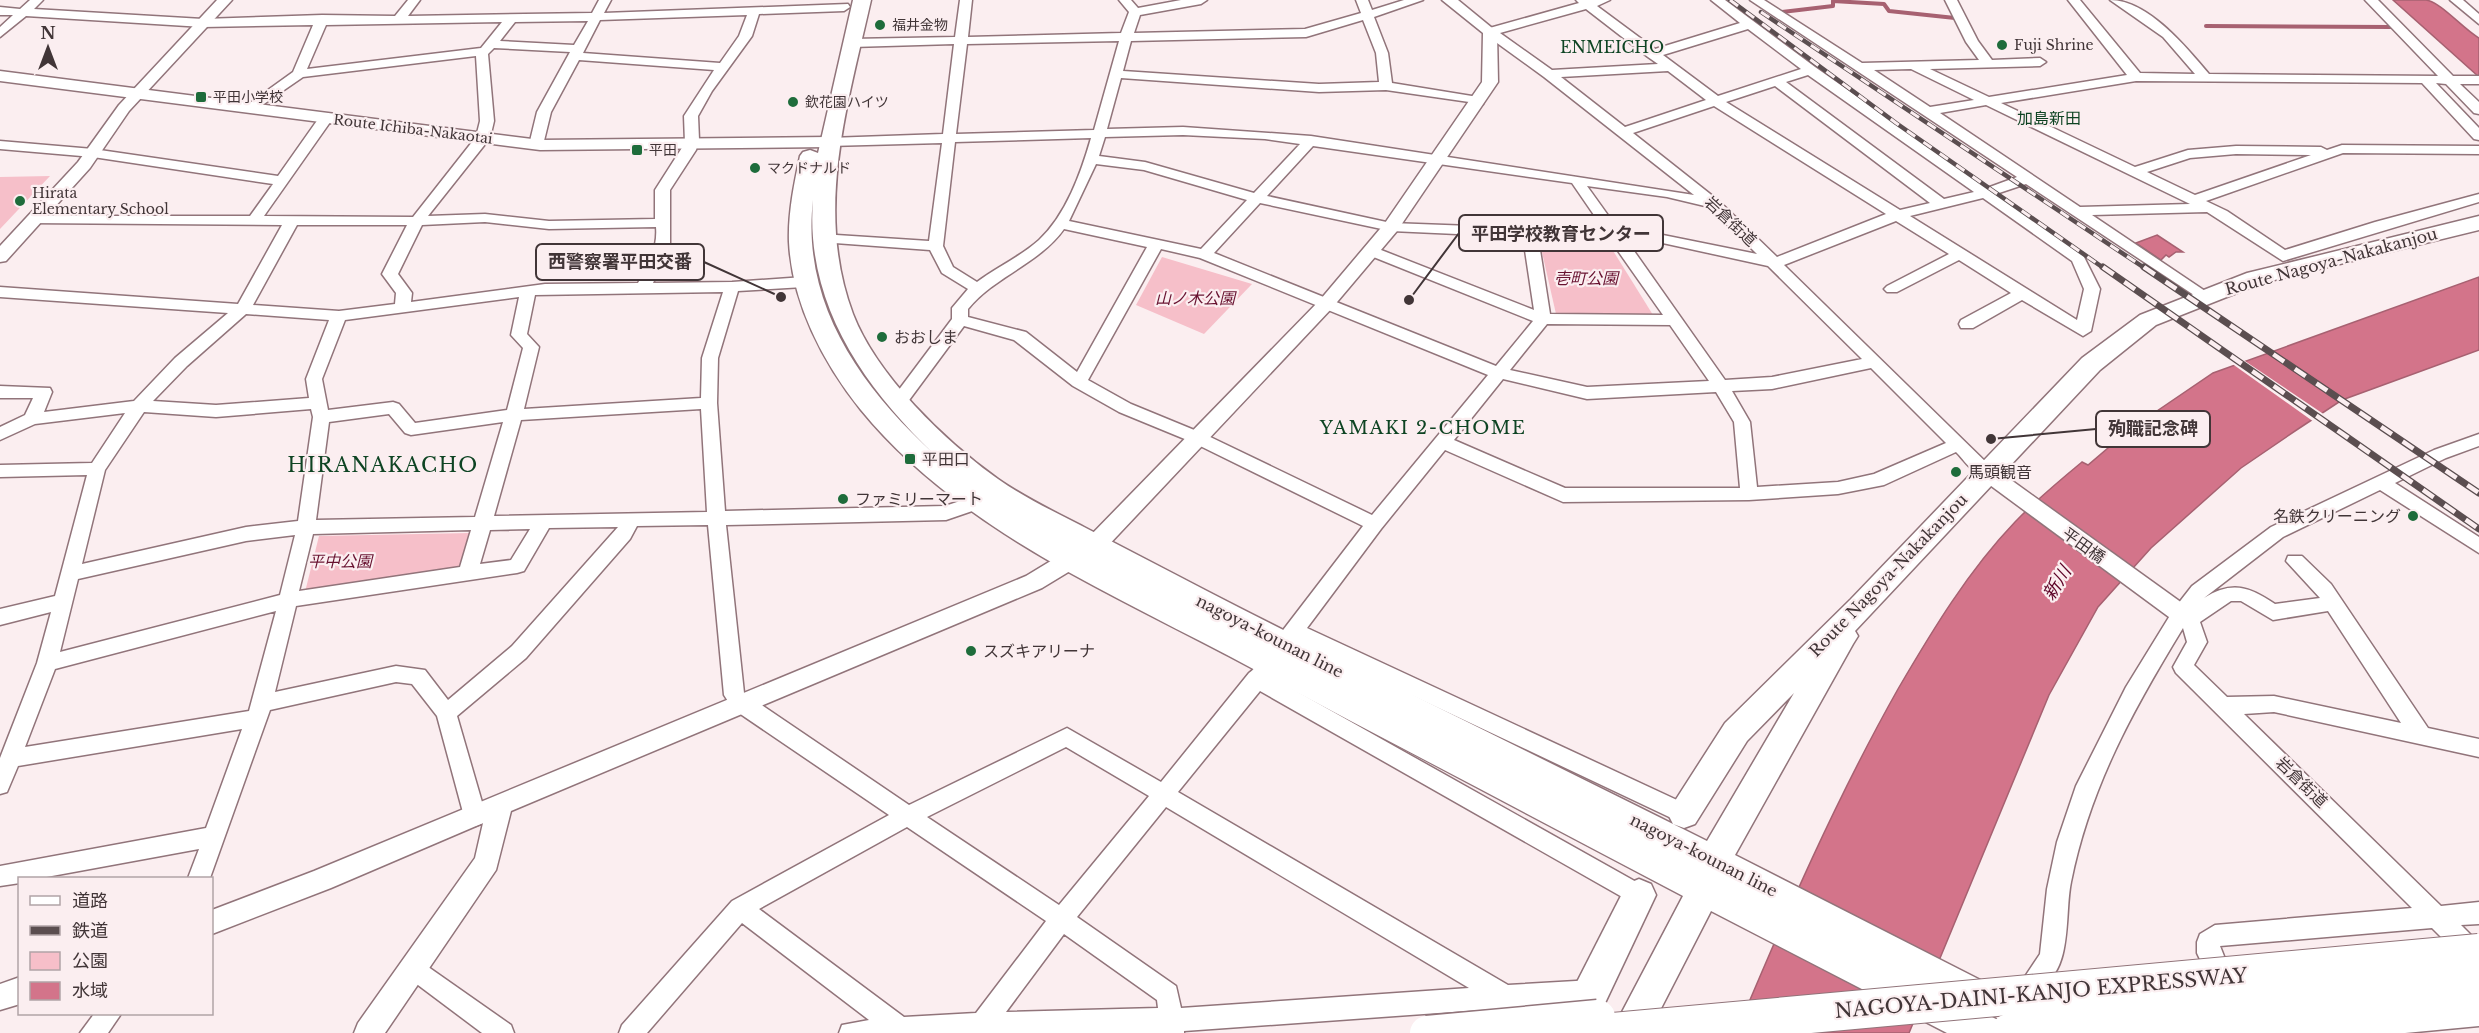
<svg xmlns="http://www.w3.org/2000/svg" width="2479" height="1033" font-family="'Libre Baskerville','Noto Sans JP',serif">
  <rect width="100%" height="100%" fill="#fbeef0"/>
  <g fill="#f6bfc9">
    <path d="M50,176L0,229V177Z"/>
    <path d="M1539,239L1607,241L1653,315L1556,314Z"/>
    <path d="M1162,257L1252,284L1204,334L1136,305Z"/>
    <path d="M470,533L462,568L305,592L319,536Z"/>
  </g>
  <g fill="#d3748a" stroke="#a76171" stroke-width="1.5">
    <path d="M2393,0C2404,0 2415,0 2426,0C2441,2 2463,29 2479,38V77Z"/>
    <path d="M2157,235L2183,252H2176L2169,257L2166,255L2161,260L2136,243Z"/>
    <path d="M2479,277V350L2342,400L2298,429L2241,468L2151,548L2098,607L2049,695L1909,1033H1736C1785,916 1836,799 1898,689C1932,631 1968,571 2015,522C2036,500 2059,481 2082,462L2088,465L2129,430L2213,373Z"/>
  </g>
  <path fill="#fbeef0" d="M2242,359L2325,415L2314,422L2231,363Z"/>
  <g fill="none" stroke-linecap="round" stroke-linejoin="round">
    <g stroke="#a76171" stroke-width="4">
      <path d="M1782,12L1833,6V1L1884,4L1889,11L1955,18"/>
      <path d="M2206,26L2391,27"/>
    </g>
    <g stroke="#91747a" stroke-width="3">
      <g id="minor">
        <path d="M30,0H43L34,9L203,19L322,15L395,16L408,0H420L408,16L592,13L599,0H611L604,13L848,4L850,7L844,11L759,14L752,36L712,91L698,116L699,140L696,150L670,190V246L653,283L732,282L804,277L812,282L804,287L738,291L718,358L717,403L725,511L945,506L975,496L981,498L984,503L981,508L946,520L726,525L744,693L909,805L1067,728L1161,782L1249,673C1259,666 1262,653 1277,658L1280,664L1271,677L1647,888L1650,895L1647,902L1639,905L1631,902L1260,691L1178,792L1508,985L1593,980L1601,983L1605,991L1601,999L1593,1002L1184,1031V1033H839L842,1025L869,1020L742,923L647,1033H619L622,1025L732,901L889,815L733,709L724,695L708,525L637,526L630,539L526,658L457,716L486,816L483,823L475,826L467,823L464,816L437,716L412,684L396,682L270,710L210,878H188L199,849L41,878H20V883L0,886V866L206,828L242,729L18,766L7,792L0,794V758L37,663L51,612L0,625V609L55,596L87,475L0,477V465L92,463L125,413L35,424L0,440V427L25,415L33,398H0V386L50,388L52,392L44,412L134,401L175,358L228,313L0,297V287L238,304L282,225L29,223L27,220L29,217L34,216H250L273,184L93,157L0,149V141L93,149L278,176L321,115L326,114L333,118L264,216L413,217L476,137L480,121L476,56L303,77L252,112L245,108L247,105L293,72L313,25L203,27L26,16L0,37V27L13,15H0V7L20,9ZM747,15L739,36L720,63L583,53L600,20ZM588,21L574,45L500,41L515,22ZM502,22L481,48L307,69L326,25ZM494,48L570,52L537,112L529,145L536,149L543,145L551,112L579,60L714,70L684,116L685,143L655,190V219L549,221L485,214L428,216L490,138L494,121L488,54ZM485,222L549,229L656,227C658,248 648,265 638,283L545,284L411,302L412,293L398,274L422,225ZM297,225H407L382,274L396,293L395,304L339,311L253,305ZM723,292L702,358L701,398L524,409L539,347L527,334L535,295ZM519,297L511,335L523,348L507,410L415,423L399,404L393,402L328,410L322,379L345,320ZM246,314L329,320L306,379L309,398L216,405L153,401L187,366ZM311,409L313,417L298,521L246,527L82,564L105,470L144,412L216,417ZM701,409L707,512L494,516L521,420ZM389,414L405,433L411,435L503,422L475,517L316,520L329,422ZM618,527L512,646L448,700L425,670L396,666L275,692L296,606L517,573L524,571L549,528ZM530,529L511,560L480,564L490,530ZM471,530L460,567L299,591L313,534ZM295,535L280,595L60,652L78,579L246,541ZM276,611L249,711L25,747L55,669ZM1066,747L1149,796L1059,905L927,817ZM1166,807L1469,988L1181,1008L1176,986L1077,917ZM907,827L1046,921L976,1013L904,1017L759,909ZM1064,934L1157,1000L1158,1008L1006,1012Z"/>
        <path d="M960,0H972L968,37L1121,33L1129,12L1119,0H1131L1138,8L1181,0H1207L1201,4L1140,15L1134,33L1305,29L1361,13L1356,0H1368L1372,10L1404,0H1423L1374,17L1388,53L1392,83L1478,97L1483,98V104L1386,90L1319,92L1121,78L1107,129L1183,127L1311,136L1694,195L1544,77L1486,35V29L1579,3L1576,0H1610L1597,6L1655,49L1740,23L1711,0H1725L1815,67L1987,188L2017,177L1750,0H1764L1862,63L1979,60L1966,42L1945,0H1957L1978,41L1992,60L2040,58L2046,62L2040,66L1930,69L1989,97L2127,75L2068,0H2080L2140,73L2195,74L2163,37L2110,0C2148,0 2186,47 2209,74L2438,76L2365,0H2378L2453,76H2479V84H2460L2479,102V114L2474,113L2446,84L2436,83L2479,128V140L2474,139L2422,83L2136,81L2001,103L2135,167L2188,150L2236,146L2321,147L2327,150L2342,145L2479,146V154L2343,153L2206,201L2227,211L2285,250L2375,222L2479,194V202L2283,261L2207,212L2092,215L2208,293L2211,296L2208,299L2203,301L2026,184L1996,194L2083,255L2100,289L2091,331L2083,336L2022,300L1973,328H1961L1959,324L1961,320L2011,293L1959,260L1897,292H1887L1884,289L1887,286L1949,254L1896,221L1784,265L1992,468L1995,472L1992,476C1977,481 1966,462 1956,452L1884,485L1838,494L1749,500L1563,502L1445,450L1381,529L1307,628L1692,807L1695,814L1692,821L1684,824L1297,641C1291,649 1288,653 1277,650L1274,644L1277,638L1363,526L1192,442L1119,412L1073,386L1014,340L964,326L904,407H892L890,403L892,399L952,319V308L968,289L942,273L930,250L821,242L814,238L821,234L929,241L942,143L829,146L822,142L829,138L943,134L954,44L852,47L846,43L852,39L955,37ZM1586,9L1648,57L1658,64L1552,70L1500,33ZM1363,20L1376,53L1379,82L1319,84L1123,71L1131,41L1306,37ZM1748,29L1801,69L1718,96L1663,55ZM1119,41L1094,130L956,134L967,44ZM1911,69L1974,100L1930,107L1874,70ZM1668,71L1706,100L1625,127L1561,77ZM1808,75L1974,192L1944,199L1786,82ZM1775,86L1930,203L1900,210L1726,102ZM1986,105L2190,204L2080,207L1940,113ZM1714,106L1886,214L1777,257L1719,201L1633,133ZM1183,135L1265,139L1300,144L1254,193L1145,162L1099,156L1105,137ZM1091,138C1081,173 1066,215 1039,240C1020,257 997,267 977,282L953,267L943,246L955,142ZM1313,146L1572,183L1605,231L1391,223L1267,196ZM2236,154L2311,155L2195,195L2147,172L2190,158ZM1096,164L1144,170L1247,200L1201,249L1069,221ZM1587,186L1667,197L1709,207L1757,254L1658,234L1620,232ZM1983,198L2072,261L2084,289L2077,320L1910,216ZM1260,203L1391,231L1523,237L1534,310L1376,248L1371,246L1364,251L1366,254L1533,321L1496,366L1214,253ZM1064,229L1147,247L1077,372L1026,332L968,317V309C995,276 1039,264 1064,229ZM1538,237L1611,241L1663,315L1550,314ZM1627,241L1658,242L1768,266L1862,359L1772,377L1725,380ZM1161,249L1200,258L1488,375L1372,515L1204,434L1131,404L1088,380ZM1547,324L1670,325L1709,381L1587,387L1510,370ZM1871,368L1946,443L1874,474L1838,482L1757,487L1750,422L1732,391L1772,389ZM1503,379L1587,399L1716,392L1734,422L1740,488H1565L1454,440Z"/>
        <path d="M2450,0H2463L2479,14V24Z"/>
        <path d="M2479,434V446L2446,458L2395,483L2479,537V553L2380,490L2283,537L2204,598C2232,580 2250,587 2275,604L2320,598L2286,561L2288,556H2302L2331,584L2428,728L2479,739V757L2274,712L2244,714L2441,906L2479,902V924L2461,925L2479,943V962L2473,964L2465,961L2432,928L2220,946L2233,979L2229,987L2221,990L2213,987L2197,953V942L2200,934L2215,925L2412,908L2176,673L2173,667L2187,642L2183,628C2133,710 2090,787 2071,882C2064,915 2074,974 2036,989L2028,986L2024,978L2040,954L2047,889L2057,842L2076,786L2126,687L2174,609L2192,586L2271,527L2434,450ZM2231,601H2241L2273,620L2328,611L2401,723L2274,696L2227,697L2194,665L2207,642L2200,622Z"/>
        <path d="M414,957L511,1025L514,1033H482L406,976L402,968L406,960Z"/>
        <path d="M94,1014H121L108,1033H80Z"/>
      </g>
    </g>
    <g stroke="#91747a" stroke-width="3">
      <g id="tertiary">
        <path d="M217,0H232L129,111L90,168L6,261L0,262V246L78,162L119,105Z"/>
        <path d="M1442,0H1458L1497,32L1498,82L1397,231L1332,308L1103,551L1042,588L511,811L496,870L385,1033H354L358,1023L475,858L483,823L331,888L212,934V910L314,871L1026,576L1087,539L1320,300L1385,223L1482,82L1483,33Z"/>
        <path d="M1986,465L1993,467L2189,608L2192,614L2189,620L2181,623L2173,620L1979,477L1976,472L1979,467Z"/>
        <path d="M20,977V1004L0,1010V984Z"/>
      </g>
    </g>
    <g stroke="#91747a" stroke-width="3">
      <path id="secondary" d="M0,71L540,140L829,137L838,142L829,147L540,150L0,81Z"/>
    </g>
    <g stroke="#91747a" stroke-width="3">
      <g id="primary">
        <path d="M853,0H871C848,103 814,211 853,314C877,376 945,441 998,479C1025,498 1055,512 1084,527C1124,548 1165,569 1205,590C1360,670 1517,746 1673,824L1668,814L1673,804L1725,723L1851,599L2082,358L2140,315L2247,273L2479,216V230L2262,283L2156,325L2100,370L1855,631L1858,636L1853,644L1735,855L1996,988L2001,1000L1996,1012L1988,1015L1998,1020L2003,1033H1947L1711,911L1653,1024L1640,1030L1627,1024L1622,1012L1683,896C1532,816 1380,737 1229,656C1100,588 955,525 861,410C823,363 792,303 789,242C788,213 794,184 800,156L803,152L810,150L818,153ZM813,200C805,303 863,386 934,454C861,387 801,304 813,200ZM1794,693L1707,841L1673,824L1684,828L1695,824L1747,741Z"/>
        <path d="M1639,879L1651,884L1656,895L1605,1003L1588,1033H1551L1627,884Z"/>
      </g>
    </g>
    <use href="#minor" fill="#fff" fill-rule="evenodd"/>
    <use href="#tertiary" fill="#fff" fill-rule="evenodd"/>
    <use href="#secondary" fill="#fff" fill-rule="evenodd"/>
    <use href="#primary" fill="#fff" fill-rule="evenodd"/>
    <g stroke="#5b4e50" stroke-width="4.5">
      <g id="rail-far1">
        <path d="M1730,0L1896,123L2105,269"/>
        <path d="M1761,12L2146,269"/>
      </g>
    </g>
    <g stroke="#5b4e50" stroke-width="7">
      <g id="rail">
        <path d="M2103,267L2479,529"/>
        <path d="M2144,267L2479,493"/>
      </g>
    </g>
    <use href="#rail-far1" stroke="#fbeef0" stroke-width="3" stroke-dasharray="10" stroke-linecap="butt"/>
    <use href="#rail" stroke="#fbeef0" stroke-width="4.5" stroke-dasharray="13" stroke-linecap="butt"/>
    <g stroke="#91747a" stroke-width="37" stroke-linecap="butt">
      <g id="trunk-bridge">
        <path d="M1427,1033L1598,1017"/>
        <path d="M2223,1033L2479,1009"/>
      </g>
    </g>
    <g stroke="#91747a" stroke-width="40" stroke-linecap="butt">
      <g id="motorway-bridge">
        <path d="M1602,1033L2479,953"/>
        <path d="M2009,1033L2479,989"/>
      </g>
    </g>
    <use href="#trunk-bridge" stroke="#fff" stroke-width="34"/>
    <use href="#motorway-bridge" stroke="#fff" stroke-width="38"/>
  </g>
  <g fill="#1e6c3b" stroke="#fbeef0" stroke-width="2">
    <circle cx="880" cy="25" r="6"/>
    <circle cx="2002" cy="45" r="6"/>
    <rect x="195" y="91" width="12" height="12" rx="3"/>
    <circle cx="793" cy="102" r="6"/>
    <rect x="631" y="144" width="12" height="12" rx="3"/>
    <circle cx="755" cy="168" r="6"/>
    <circle cx="20" cy="201" r="6"/>
    <circle cx="882" cy="337" r="6"/>
    <rect x="904" y="453" width="12" height="12" rx="3"/>
    <circle cx="1956" cy="472" r="6"/>
    <circle cx="843" cy="499" r="6"/>
    <circle cx="2413" cy="516" r="6"/>
    <circle cx="971" cy="651" r="6"/>
  </g>
  <g text-anchor="middle" dominant-baseline="central" stroke-width="4.5" stroke-linejoin="round" paint-order="stroke">
    <g font-size="14" fill="#413537" stroke="#fbeef0" text-anchor="start">
      <text x="892" y="25">福井金物</text>
      <text x="2014" y="45">Fuji Shrine</text>
      <text x="213" y="97">平田小学校</text>
      <text x="805" y="102">欽花園ハイツ</text>
      <text x="649" y="150">平田</text>
      <text x="767" y="168">マクドナルド</text>
      <text x="32" y="193">Hirata<tspan x="32" dy="16">Elementary School</tspan></text>
    </g>
    <g font-size="14" fill="#413537" stroke="#fbeef0">
      <text transform="translate(413 129) rotate(7)">Route Ichiba-Nakaotai</text>
    </g>
    <g font-size="16" fill="#0e4423" stroke="#fbeef0">
      <text x="1612" y="47">ENMEICHO</text>
      <text x="2049" y="118">加島新田</text>
    </g>
    <g font-size="16" fill="#413537" stroke="#fbeef0">
      <text transform="translate(1731 221) rotate(43)">岩倉街道</text>
      <text transform="translate(2331 261) rotate(-15)">Route Nagoya-Nakakanjou</text>
      <text transform="translate(2084 545) rotate(36)">平田橋</text>
      <text transform="translate(1888 575) rotate(-46)">Route Nagoya-Nakakanjou</text>
      <text transform="translate(1270 636) rotate(27)">nagoya-kounan line</text>
      <text transform="translate(2302 782) rotate(44)">岩倉街道</text>
      <text transform="translate(1704 855) rotate(27)">nagoya-kounan line</text>
    </g>
    <g font-size="16" font-style="italic" fill="#681230" stroke="#fbeef0">
      <text x="1586" y="278">壱町公園</text>
      <text x="1195" y="298">山ノ木公園</text>
      <text x="340" y="561">平中公園</text>
    </g>
    <g font-size="16" fill="#413537" stroke="#fbeef0" text-anchor="start">
      <text x="894" y="337">おおしま</text>
      <text x="922" y="459">平田口</text>
      <text x="1968" y="472">馬頭観音</text>
      <text x="855" y="499">ファミリーマート</text>
      <text x="2401" y="516" text-anchor="end">名鉄クリーニング</text>
      <text x="983" y="651">スズキアリーナ</text>
    </g>
    <g font-size="18" letter-spacing="1.5" fill="#0e4423" stroke="#fbeef0">
      <text x="1423" y="428">YAMAKI 2-CHOME</text>
    </g>
    <g font-size="18" font-style="italic" fill="#5b0125" stroke="#fbeef0">
      <text transform="translate(2057 583) rotate(-58)">新川</text>
    </g>
    <g font-size="20" letter-spacing="1.5" fill="#0e4423" stroke="#fbeef0">
      <text x="383" y="465">HIRANAKACHO</text>
    </g>
    <g font-size="20" fill="#413537" stroke="#fbeef0">
      <text transform="translate(2041 993) rotate(-5)">NAGOYA-DAINI-KANJO EXPRESSWAY</text>
    </g>
  </g>
  <path fill="none" stroke="#413537" stroke-width="2" d="M1409 300L1459 233M781 297L704 262M1991 439L2096 429"/>
  <g fill="#413537" stroke="#fbeef0" stroke-width="2">
    <circle cx="1409" cy="300" r="6"/>
    <circle cx="781" cy="297" r="6"/>
    <circle cx="1991" cy="439" r="6"/>
  </g>
  <g fill="#fbeef0" stroke="#413537" stroke-width="2">
    <rect x="1459" y="215" width="204" height="36" rx="6"/>
    <rect x="536" y="244" width="168" height="36" rx="6"/>
    <rect x="2096" y="411" width="114" height="36" rx="6"/>
  </g>
  <g font-size="18" text-anchor="middle" font-weight="bold" fill="#413537">
    <text x="1561" y="240">平田学校教育センター</text>
    <text x="620" y="268">西警察署平田交番</text>
    <text x="2153" y="435">殉職記念碑</text>
  </g>
  <rect x="18" y="877" width="195" height="138" fill="#fbeef0" stroke="#b1a4a6" stroke-width="1.5"/>
  <rect x="30" y="896" width="30" height="9" fill="#ffffff" stroke="#b1a4a6" stroke-width="1.5"/>
  <text x="72" y="907" font-size="18" fill="#413537">道路</text>
  <rect x="30" y="926" width="30" height="9" fill="#5b4e50" stroke="#b1a4a6" stroke-width="1.5"/>
  <text x="72" y="937" font-size="18" fill="#413537">鉄道</text>
  <rect x="30" y="952" width="30" height="18" fill="#f6bfc9" stroke="#b1a4a6" stroke-width="1.5"/>
  <text x="72" y="967" font-size="18" fill="#413537">公園</text>
  <rect x="30" y="982" width="30" height="18" fill="#d3748a" stroke="#b1a4a6" stroke-width="1.5"/>
  <text x="72" y="997" font-size="18" fill="#413537">水域</text>
  <g transform="translate(48 48)" stroke="#fbeef0" stroke-width="4.5" paint-order="stroke">
  <path d="M0-4.5L10 22L0 15L-10 22Z" fill="#413537"/>
  <text y="-9" font-size="16" font-weight="bold" text-anchor="middle" fill="#413537">N</text>
  </g>
</svg>
